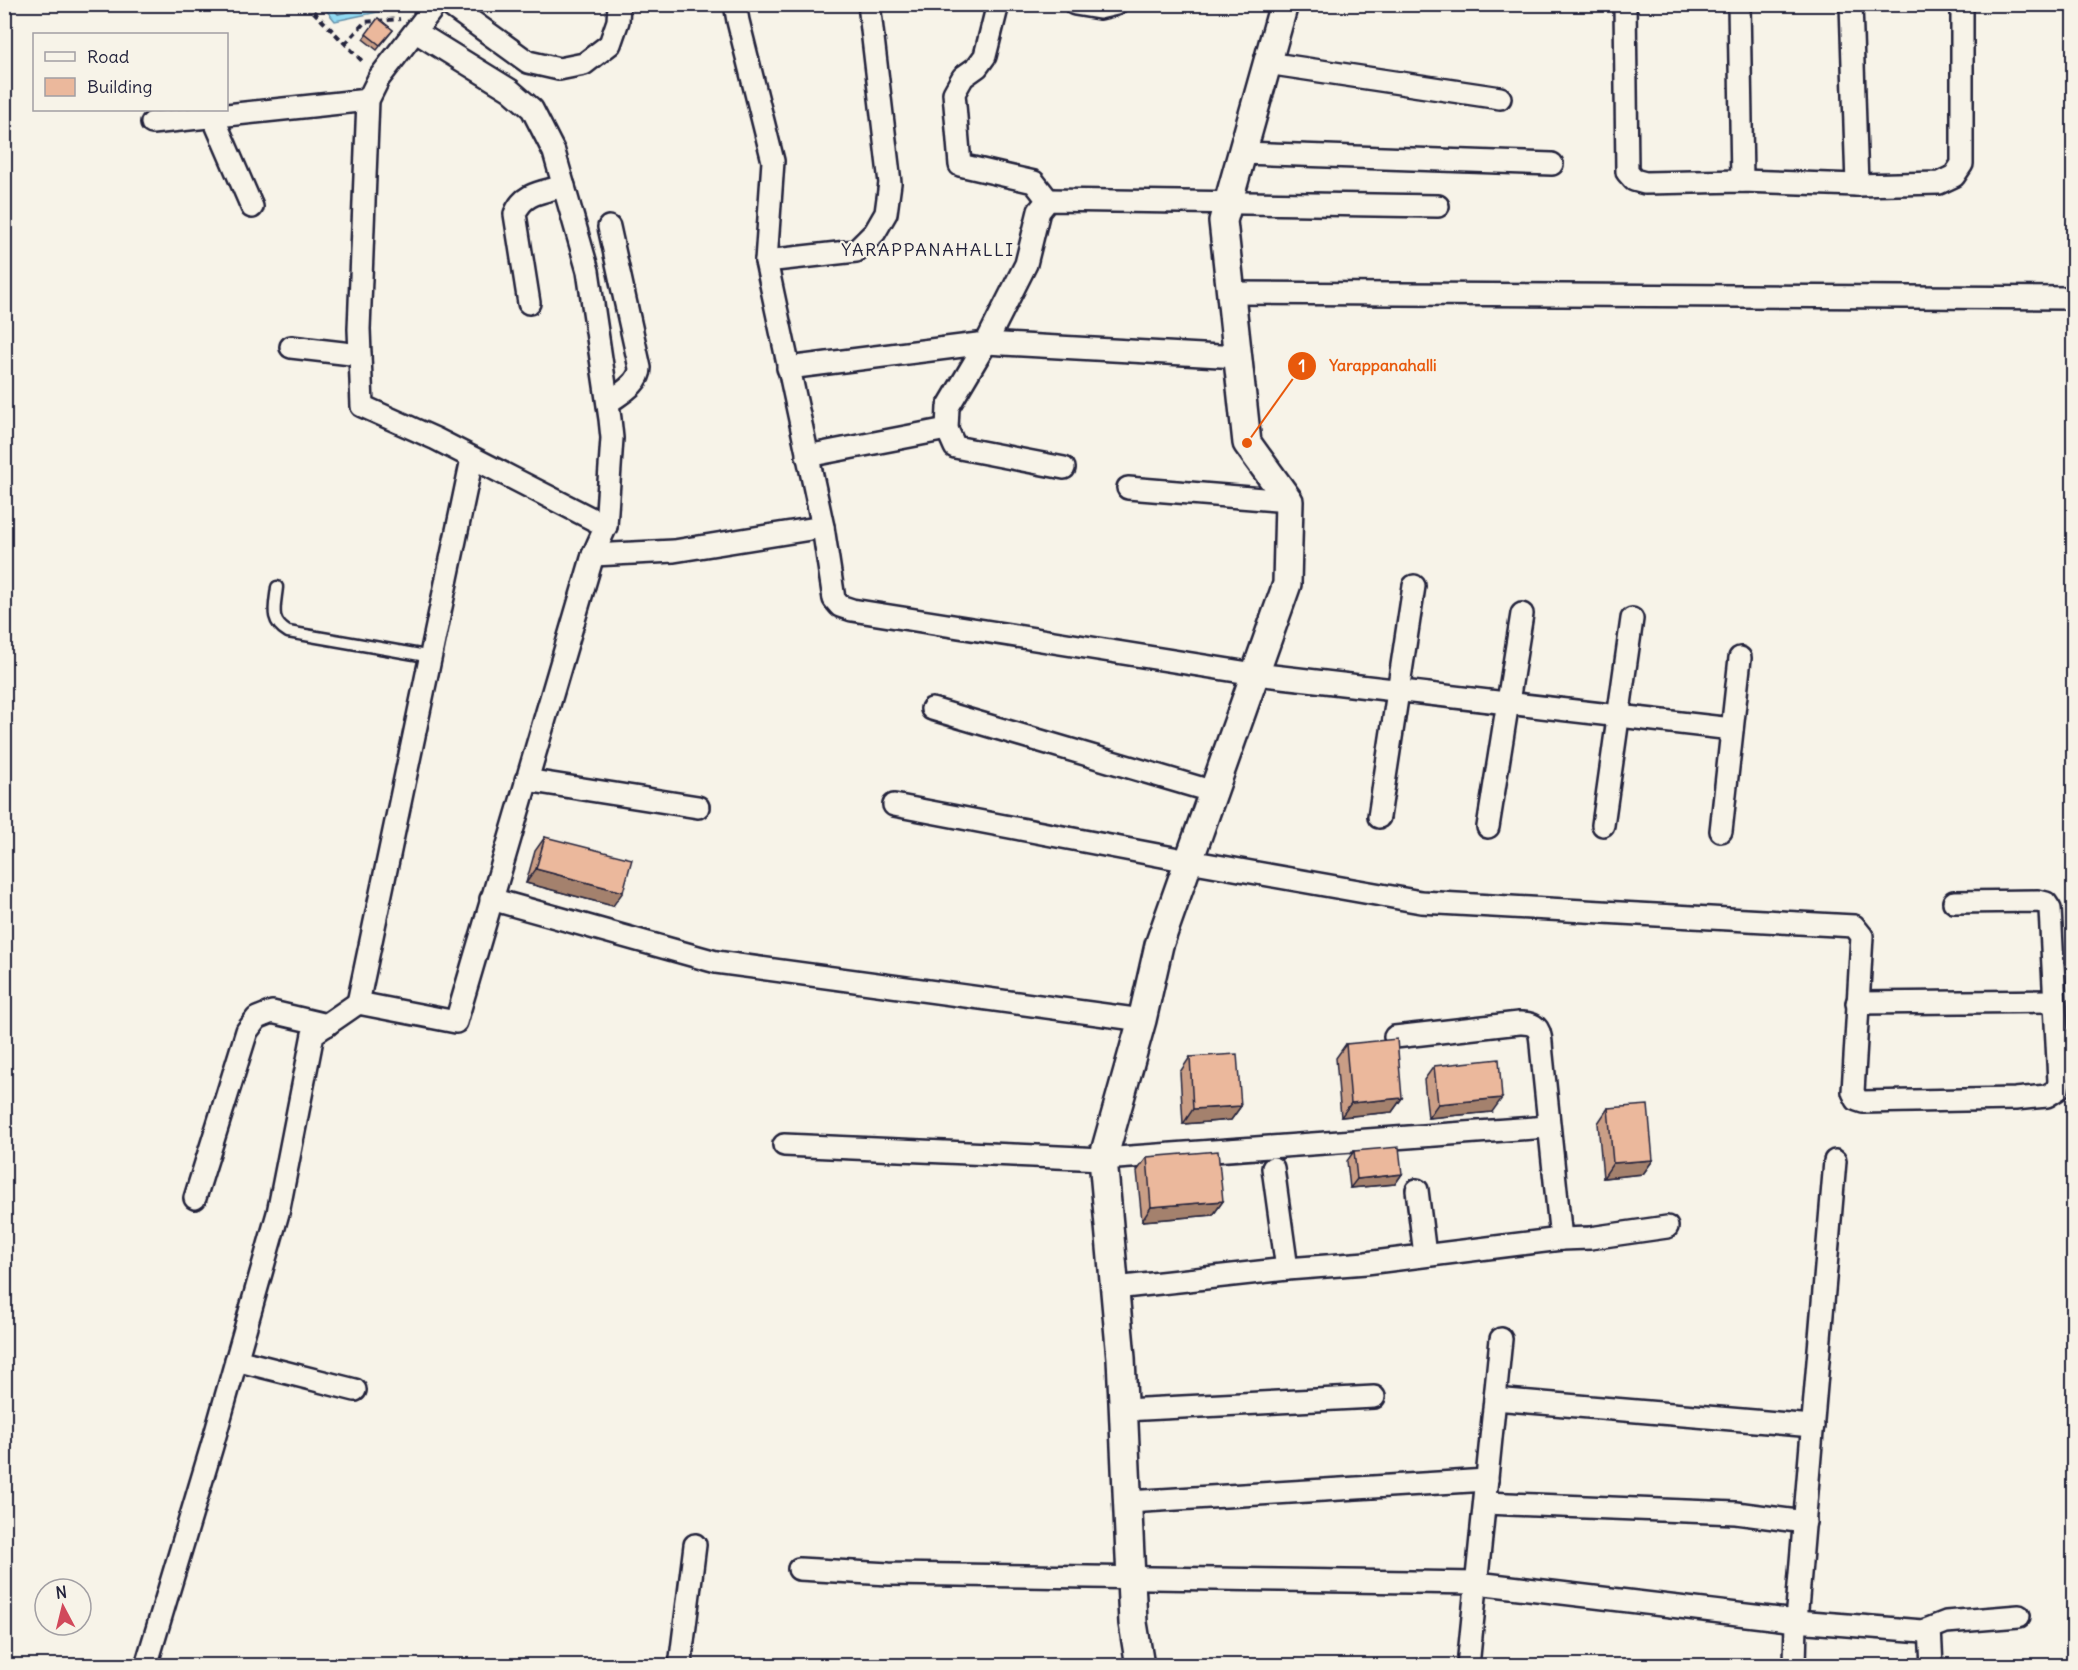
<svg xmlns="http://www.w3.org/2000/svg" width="2078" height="1670" font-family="Delius,sans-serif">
  <rect width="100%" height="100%" fill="#f7f3e8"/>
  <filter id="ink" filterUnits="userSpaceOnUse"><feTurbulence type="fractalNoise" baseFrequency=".0167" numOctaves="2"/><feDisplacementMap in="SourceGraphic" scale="12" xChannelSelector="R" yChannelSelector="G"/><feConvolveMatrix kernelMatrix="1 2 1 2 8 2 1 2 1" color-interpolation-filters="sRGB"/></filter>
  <g filter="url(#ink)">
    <path fill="#91daf2" stroke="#6590a9" stroke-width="1.5" d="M322,5H407L406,6L335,21Z"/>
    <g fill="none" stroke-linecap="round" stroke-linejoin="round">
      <path stroke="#4e6c84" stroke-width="1.5" d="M330,4L338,14L385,4"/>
      <g stroke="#22223b" stroke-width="15">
        <path id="service" d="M277,587C275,607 269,621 288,632L432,657"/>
      </g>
      <g stroke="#22223b" stroke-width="26">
        <g id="minor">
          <path d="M448,4L528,62L559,69L584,64L610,44L618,21L619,4"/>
          <path d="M735,4L738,21L773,161L766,261L823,527L834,599L840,606L852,610L1255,674L1732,729"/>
          <path d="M998,4L985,56L977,67L963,77L954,93L960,165L1034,182L1048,200"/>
          <path d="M1075,4L1099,8L1116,4"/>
          <path d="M1625,4L1627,172L1634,180L1645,183L1742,181L1857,185L1939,183L1954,176L1962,164V4"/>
          <path d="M1739,4L1742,181"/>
          <path d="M1851,4L1857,185"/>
          <path d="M416,32L510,90L532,109L554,152L588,271L610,419L612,438L606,526"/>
          <path d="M1267,63L1500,98"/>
          <path d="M213,117L252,207"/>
          <path d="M152,123L368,100"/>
          <path d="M1242,153L1552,164"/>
          <path d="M766,261L856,251L875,232L886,213L890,183L869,4"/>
          <path d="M1230,293L2074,298"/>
          <path d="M529,303L515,214C523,192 544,192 564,186"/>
          <path d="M291,347L360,355"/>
          <path d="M788,368L986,343L1238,357"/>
          <path d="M608,403C619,394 640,384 640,368L609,227"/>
          <path d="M807,456L947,429"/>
          <path d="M1064,468L955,447L947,429L948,407L986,343L1026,264L1039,211L1048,200L1438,206"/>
          <path d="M1128,488L1289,501"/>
          <path d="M593,555L674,551L823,527"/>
          <path d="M932,709L1214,792"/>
          <path d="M526,780L698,807"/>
          <path d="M894,805L1189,861L1421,902L1854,926L1862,936L1853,1092L1857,1100L1863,1102L2015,1099L2047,1096L2058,1089L2059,1081L2050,909L2046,903L2038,901L1954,902"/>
          <path d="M1379,817L1414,586"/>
          <path d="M1603,825L1632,619"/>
          <path d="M1488,827L1522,614"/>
          <path d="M1721,831L1740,658"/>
          <path d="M491,899L716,962L1142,1020"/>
          <path d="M358,1003L472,459"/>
          <path d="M1857,1003L2054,1001"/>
          <path d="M1395,1037L1519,1023C1543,1022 1540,1036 1542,1055L1561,1239L1590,1238L1667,1227"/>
          <path d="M784,1145L1103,1159L1548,1127"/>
          <path d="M1273,1168L1287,1269"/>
          <path d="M1417,1190L1425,1255"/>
          <path d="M195,1198L247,1031L257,1018L272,1012L327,1025"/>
          <path d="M1115,1288L1287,1269L1366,1263L1561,1239"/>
          <path d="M236,1360L355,1390"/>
          <path d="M1495,1399L1813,1426"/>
          <path d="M1124,1410L1374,1397"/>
          <path d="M1128,1502L1487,1480"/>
          <path d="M1485,1503L1736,1513L1805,1522"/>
          <path d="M799,1569L889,1574L1477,1583L1796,1621L1835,1161"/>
          <path d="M1930,1629L1932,1666"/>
          <path d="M146,1666L212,1446L278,1213L313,1034L358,1003L456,1022L593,555L606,526L436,439L362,406L359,329L368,100L379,78L436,4"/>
          <path d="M680,1666L695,1545"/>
          <path d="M1468,1666L1501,1339"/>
          <path d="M1795,1666L1796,1621L1923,1631L1946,1622L2019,1616"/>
        </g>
      </g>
      <g stroke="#22223b" stroke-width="32">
        <path id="tertiary" d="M1140,1666L1133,1623L1121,1358L1103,1159L1142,1020L1159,945L1287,584L1289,501L1247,443L1223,221L1284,4"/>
      </g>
      <g stroke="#22223b" stroke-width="4" stroke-dasharray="6 4.5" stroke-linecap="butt">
        <path d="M306,4L364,63"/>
        <path d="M345,44L365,22L400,19"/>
      </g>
      <use href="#service" stroke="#f7f3e8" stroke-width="10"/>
      <use href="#minor" stroke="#f7f3e8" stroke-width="21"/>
      <use href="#tertiary" stroke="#f7f3e8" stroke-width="27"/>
    </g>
    <g fill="#ca9e86" stroke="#22223b" stroke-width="1.5">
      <path d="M378,18L393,30L377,50L363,39Z"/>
      <path d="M545,837L613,906L526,883L535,851Z"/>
      <path d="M1346,1044L1402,1098L1392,1112L1341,1117L1336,1058Z"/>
      <path d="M1190,1057L1241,1106L1231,1120L1183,1124L1180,1072Z"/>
      <path d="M1434,1066L1492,1112L1428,1118L1424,1080Z"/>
      <path d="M1608,1108L1653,1160L1643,1174L1603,1178L1598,1123Z"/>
      <path d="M1354,1151L1402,1174L1395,1184L1350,1188L1347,1161Z"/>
      <path d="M1147,1157L1223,1201L1213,1215L1142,1221L1137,1171Z"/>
    </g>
    <g fill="#a4816d" stroke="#22223b" stroke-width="1.5">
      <path d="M536,869L623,892L613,906L526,883Z"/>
      <path d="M1402,1098L1392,1112L1341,1117L1351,1103Z"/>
      <path d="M1502,1098L1492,1112L1428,1118L1438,1104Z"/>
      <path d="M1241,1106L1231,1120L1183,1124L1193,1109Z"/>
      <path d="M1653,1160L1643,1174L1603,1178L1613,1163Z"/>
      <path d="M1402,1174L1395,1184L1350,1188L1357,1179Z"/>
      <path d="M1223,1201L1213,1215L1142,1221L1151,1207Z"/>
    </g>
    <g fill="#ebb89c" stroke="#22223b" stroke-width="1.5">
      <path d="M378,18L393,30L380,45L366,34Z"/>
      <path d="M545,837L632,859L623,892L536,869Z"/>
      <path d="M1397,1039L1402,1098L1351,1103L1346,1044Z"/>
      <path d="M1237,1054L1241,1106L1193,1109L1190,1057Z"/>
      <path d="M1499,1059L1502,1098L1438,1104L1434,1066Z"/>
      <path d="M1648,1105L1653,1160L1613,1163L1608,1108Z"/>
      <path d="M1399,1147L1402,1174L1357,1179L1354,1151Z"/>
      <path d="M1218,1151L1223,1201L1151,1207L1147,1157Z"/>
    </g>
  </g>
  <g text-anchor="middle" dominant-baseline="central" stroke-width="4.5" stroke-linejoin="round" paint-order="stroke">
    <g font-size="18" letter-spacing="1.5" fill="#22223b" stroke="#f7f3e8">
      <text x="928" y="249">YARAPPANAHALLI</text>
    </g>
  </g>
  <path fill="none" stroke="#e8590c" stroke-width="2" d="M1247 443L1302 366"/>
  <g fill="#e8590c" stroke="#f7f3e8" stroke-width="2">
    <circle cx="1247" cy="443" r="6"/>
    <circle cx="1302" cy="366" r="15"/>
  </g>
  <g font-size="18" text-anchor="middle" font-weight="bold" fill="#fff">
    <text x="1302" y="372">1</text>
  </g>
  <g font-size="16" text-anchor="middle" font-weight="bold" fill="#e8590c" stroke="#f7f3e8" stroke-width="4.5" stroke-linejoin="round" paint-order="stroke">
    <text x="1383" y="371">Yarappanahalli</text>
  </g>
  <rect width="2078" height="1670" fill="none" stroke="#f7f3e8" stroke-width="24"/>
  <rect x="12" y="12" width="2054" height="1646" fill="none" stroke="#22223b" stroke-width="2" filter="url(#ink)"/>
  <rect x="33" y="33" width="195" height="78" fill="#f7f3e8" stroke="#a29fa3" stroke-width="1.5"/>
  <rect x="45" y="52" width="30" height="9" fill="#f7f3e8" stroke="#a29fa3" stroke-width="1.5"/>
  <text x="87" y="63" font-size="18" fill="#22223b">Road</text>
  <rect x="45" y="78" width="30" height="18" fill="#ebb89c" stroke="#a29fa3" stroke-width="1.5"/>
  <text x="87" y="93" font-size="18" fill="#22223b">Building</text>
  <g transform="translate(63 1607) rotate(353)"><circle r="28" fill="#f7f3e8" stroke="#a29fa3" stroke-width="1.5"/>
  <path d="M0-4.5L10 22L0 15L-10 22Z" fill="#d1495b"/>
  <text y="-9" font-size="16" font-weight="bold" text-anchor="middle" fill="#22223b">N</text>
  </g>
</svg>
